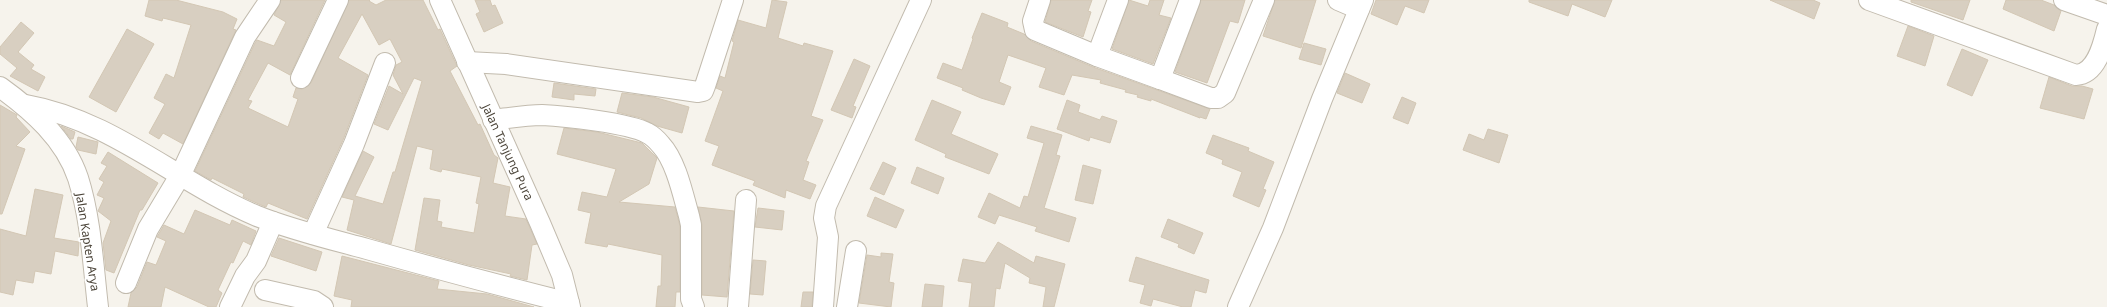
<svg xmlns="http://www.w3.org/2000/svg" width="2107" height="307" font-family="'Noto Sans',sans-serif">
  <rect width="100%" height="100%" fill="#f6f3ec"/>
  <g fill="#d8cfc1" stroke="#d3c7b4">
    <path d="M149,0H176L223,12L237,19L233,29L236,30L183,144L163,133L159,139L149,133L165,104L154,98L166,74L174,78L191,25L163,18L162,21L145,16Z"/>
    <path d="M281,0H325L290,75L268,63L248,100L252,101L248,108L288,127L298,99L293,97L296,88L302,89L311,83L349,0H370L369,1L376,5L386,0H423L438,30L440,29L456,64L457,66L450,71L478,125L480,124L494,155L498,158L493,183L510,187L505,216L526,219L537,244L532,245L527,280L510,276L511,274L469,265L415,250L424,198L440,200L437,221L442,222L441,227L474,233L479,204L476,203L481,177L442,169L441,172L430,169L433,150L417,146L391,244L347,230L354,200L342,197L363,151L374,157L355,196L383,204L393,172H395L422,81L414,78L388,130L374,124L389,86L403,94L393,75L396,65L402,62L390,39L379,45L362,14L338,58L368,75L343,140L307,219L268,203L266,207L261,205L243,197L244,194L212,178L211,180L195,171L255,43L257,40L274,46L286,22L274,15Z"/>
    <path d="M475,0H490L492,6L495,5L503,23L484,32L476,14L480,12Z"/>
    <path d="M772,0L787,2L778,38L803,46L804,43L833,51L811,116L823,120L806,161L809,162L803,180L816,185L810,199L786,190L785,198L753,185L755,181L712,165L719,146L705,141L723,91L716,88L720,76L725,78L734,42L732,41L738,20L766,28Z"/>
    <path d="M1051,0H1092L1088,11L1091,12L1083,37L1045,22Z"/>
    <path d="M1129,0L1148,6L1150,0H1164L1159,15L1171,18L1153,64L1112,49Z"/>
    <path d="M1201,0H1245L1238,23L1230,21L1207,83L1175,72Z"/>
    <path d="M1275,0H1316L1301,48L1263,36Z"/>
    <path d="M1376,0H1429L1424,13L1405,6L1397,25L1371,14Z"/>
    <path d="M1529,0H1612L1605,17L1572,4L1568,16L1529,2Z"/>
    <path d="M1770,0H1813L1820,3L1814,19Z"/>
    <path d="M1911,0H1970L1963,20L1911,2Z"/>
    <path d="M2006,0H2041L2054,5L2061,11L2054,31L2003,9Z"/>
    <path d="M982,13L1008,23L1007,27L1024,34L1031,41L1093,67L1210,109L1206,119L1200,117V118L1151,99V101L1137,97L1138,95L1125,92L1126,90L1100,83L1101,80L1072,75L1064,95L1039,87L1046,68L1008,55L999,82L1011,87L1004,105L981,98L962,90L963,88L937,78L943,63L962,70L973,39L972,38Z"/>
    <path d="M21,22L34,33L18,52L34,65L31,69L45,77L38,91L10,76L17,68L0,54V47Z"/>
    <path d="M1908,26L1934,36L1925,66L1897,56Z"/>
    <path d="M127,29L154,44L116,112L89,97Z"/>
    <path d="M1304,43L1326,49L1321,65L1299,59Z"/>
    <path d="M1962,49L1988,60L1972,96L1947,85Z"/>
    <path d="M854,59L870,66L853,106L856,107L852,118L831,110Z"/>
    <path d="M1345,73L1370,84L1362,103L1337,93Z"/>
    <path d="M2049,77L2072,86H2082L2093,89L2084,119L2040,108Z"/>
    <path d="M554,83L596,89L595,96L574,94V100L552,97Z"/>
    <path d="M622,93L653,97L689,107L682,133L657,126L641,118L617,112Z"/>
    <path d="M1402,97L1416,103L1408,124L1393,118Z"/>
    <path d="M932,100L961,112L951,134L998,154L989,174L945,157L946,154L915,140Z"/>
    <path d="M1067,100L1080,105L1078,112L1100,120L1102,116L1117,121L1110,143L1090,137L1089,141L1057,129Z"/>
    <path d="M0,105L17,115L16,117L30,132L16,146L25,149L2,214H0Z"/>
    <path d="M61,126L75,132L73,139H71Z"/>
    <path d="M1031,126L1062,135L1056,155L1060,156L1044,208L1076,218L1069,242L1035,231L1037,227L999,215L995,224L978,217L989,193L1020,208L1024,196L1028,197L1044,143L1027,138Z"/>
    <path d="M564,128L597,132L642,143L657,158L649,184L619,202L675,207L680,226V292H676L675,307H656L658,286H661L662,255L608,244L607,247L585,243L591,213L578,210L582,192L607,197L616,169L557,154Z"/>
    <path d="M1488,129L1508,135L1499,163L1463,150L1469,134L1484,140Z"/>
    <path d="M1213,135L1249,148L1248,151L1274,162L1263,189L1266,190L1259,207L1233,196L1242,172L1222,164L1223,160L1206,153Z"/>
    <path d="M78,137L98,142L96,154L78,150L76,147Z"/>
    <path d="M108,152L158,183L142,210H140L114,273L106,270L103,243L111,221L98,211L104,198L97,195L104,182L99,179L107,166L101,163Z"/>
    <path d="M883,162L896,168L884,195L870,189Z"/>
    <path d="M1083,165L1101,170L1093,204L1075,200Z"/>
    <path d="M917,167L944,178L938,194L911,183Z"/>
    <path d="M35,189L63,195L54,238L79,242L78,256L55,251L51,274L35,271L33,283L16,280L13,295L0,292V229L26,236Z"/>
    <path d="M875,197L904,210L896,228L867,216Z"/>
    <path d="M698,207L734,211L727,297L702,295V225Z"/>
    <path d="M758,208L784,211L782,230L755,227Z"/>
    <path d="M195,210L230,225L232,220L256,231L251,245L243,241L233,263L231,262L218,290L222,293L216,307H209L165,287L161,307H128L131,293L137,287L147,262L156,265L166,241L157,237L164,225L184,234Z"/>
    <path d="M1168,219L1203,233L1194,254L1178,247L1179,244L1161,237Z"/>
    <path d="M279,238L322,252L316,271L271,256Z"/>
    <path d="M998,242L1034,263L1036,256L1065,264L1054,307H1043L1046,287L1029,283L1030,278L1005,263L1000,289L996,288L994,307H969L972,283L958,281L963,259L985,263Z"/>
    <path d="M881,253L893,254L889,282L894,283L891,307L859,303L867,255L881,257Z"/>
    <path d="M342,256L439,281L437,289L487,294L534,307H351L352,300L334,296Z"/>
    <path d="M1136,257L1209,280L1206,293L1195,290L1191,307H1183L1153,299L1151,306L1140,303L1145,285L1129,281Z"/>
    <path d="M753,260L766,261L763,295L750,294Z"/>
    <path d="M925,284L944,286L942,307H922Z"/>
    <path d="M803,292H813L812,307H801Z"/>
  </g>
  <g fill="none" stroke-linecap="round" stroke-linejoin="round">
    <g stroke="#c2bbae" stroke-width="22">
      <g id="minor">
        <path d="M440,0L540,223L562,275L570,307"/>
        <path d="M1040,0L1033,21L1035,30L1097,56"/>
        <path d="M1118,0L1097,56L1160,79"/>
        <path d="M1190,0L1160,79L1211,98H1218L1225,93L1264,0"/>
        <path d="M1338,0L1359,9"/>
        <path d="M1869,0L2076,75C2096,74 2103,46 2107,29"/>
        <path d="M2064,0L2107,15"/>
        <path d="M467,62L506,64L698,92L703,91L705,86L733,0"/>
        <path d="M301,78L338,0"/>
        <path d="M0,87C32,110 65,139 78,178C91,219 93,264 98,307"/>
        <path d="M26,105C112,120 178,183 257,216C292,230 330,239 367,249C434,268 501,286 569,303"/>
        <path d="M493,120C509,118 526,115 542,115C564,116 629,123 647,133C653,136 657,140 661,145C676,161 683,195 689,216L691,225V299L694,307"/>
        <path d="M313,234L354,144L385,63"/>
        <path d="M126,283L148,229L181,174L245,37L270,0"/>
        <path d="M265,290L314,301L323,307"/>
        <path d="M230,307L245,276L256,261L273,222"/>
        <path d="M738,307L746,200"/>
        <path d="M823,307L828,237L824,218L826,206L921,0"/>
        <path d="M847,307L856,251"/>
        <path d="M1238,307L1273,228L1322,99L1363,0"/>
      </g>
    </g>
    <use href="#minor" stroke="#fff" stroke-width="20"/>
  </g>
  <g text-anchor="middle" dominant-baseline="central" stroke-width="4" stroke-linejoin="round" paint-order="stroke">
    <g font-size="12" fill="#4b4439" stroke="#fff">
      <text transform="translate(508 152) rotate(65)">Jalan Tanjung Pura</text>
      <text transform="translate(88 242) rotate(81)">Jalan Kapten Arya</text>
    </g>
  </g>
</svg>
